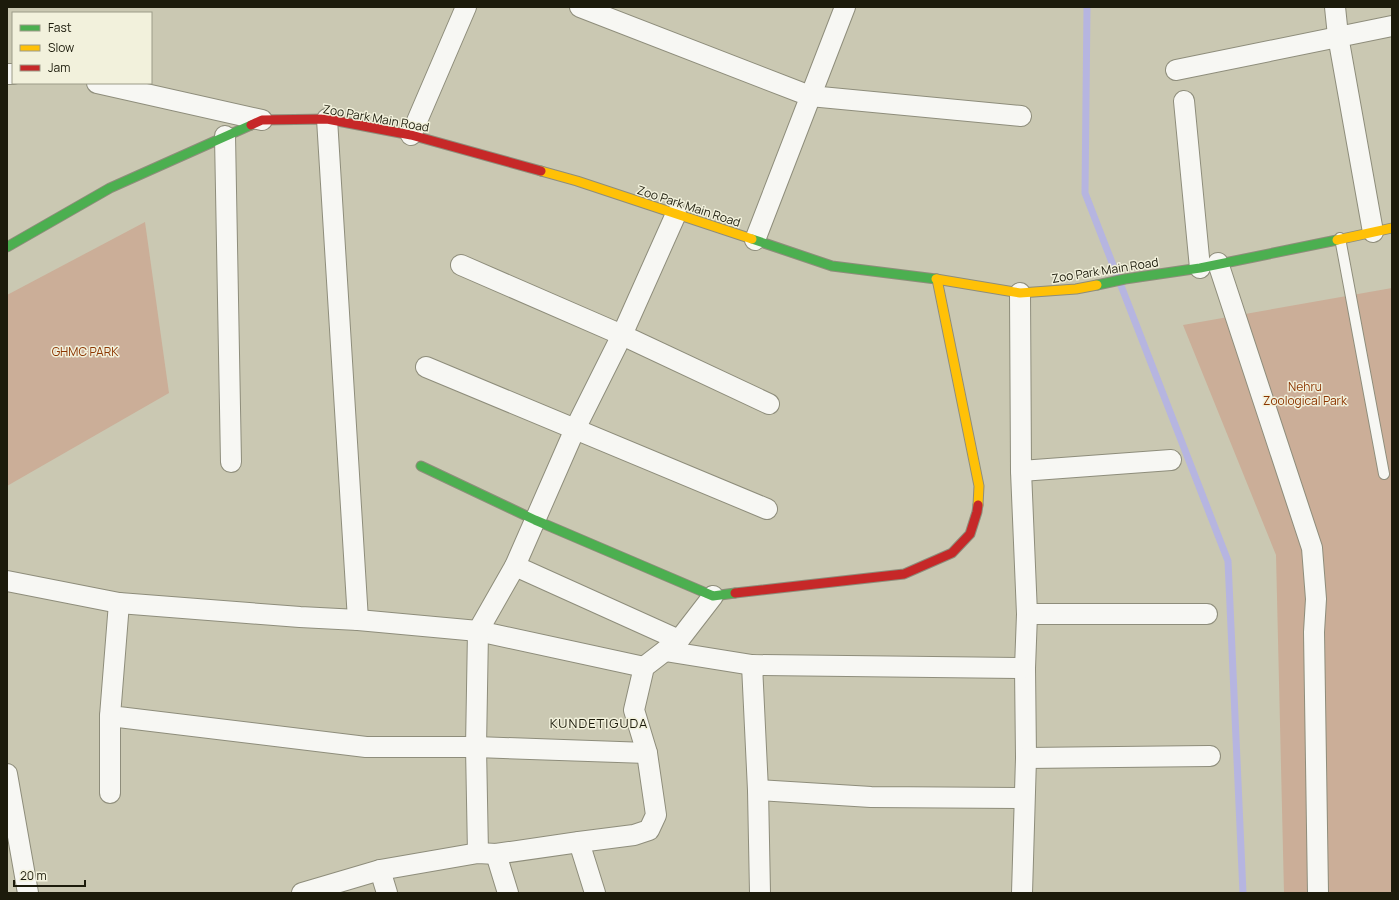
<svg xmlns="http://www.w3.org/2000/svg" width="1399" height="900" font-family="Manrope,sans-serif">
  <rect width="100%" height="100%" fill="#cac8b2"/>
  <g fill="#cbae98">
    <path d="M145,222L169,393L7,486V295Z"/>
    <path d="M1392,288V893H1284L1276,555L1183,325Z"/>
  </g>
  <g fill="none" stroke-linecap="round" stroke-linejoin="round">
    <path stroke="#b6b5e0" stroke-width="7" d="M1087,7L1085,193L1228,561L1243,893"/>
    <g stroke="#8e8d7b" stroke-width="12">
      <path id="lane" d="M1340,238L1384,474"/>
    </g>
    <g stroke="#8e8d7b" stroke-width="22">
      <g id="street">
        <path d="M580,7L810,96L1021,116"/>
        <path d="M1335,7L1338,36L1373,232"/>
        <path d="M1176,70L1392,26"/>
        <path d="M7,74H13"/>
        <path d="M97,83L262,120"/>
        <path d="M1184,101L1200,268"/>
        <path d="M327,119L358,620"/>
        <path d="M411,135L466,7"/>
        <path d="M225,136L231,462"/>
        <path d="M755,240L845,7"/>
        <path d="M1218,263L1312,548L1316,599L1314,632L1318,893"/>
        <path d="M461,265L622,335L769,404"/>
        <path d="M1020,293L1021,471L1027,614L1025,668L1026,758L1022,893"/>
        <path d="M426,367L767,509"/>
        <path d="M1021,471L1171,460"/>
        <path d="M515,566L679,640"/>
        <path d="M7,581L119,603L300,617L358,620L478,631L644,667"/>
        <path d="M119,603L110,716L366,747H476L647,753"/>
        <path d="M1027,614H1207"/>
        <path d="M665,651L752,665L1025,668"/>
        <path d="M752,665L758,790L760,893"/>
        <path d="M1026,758L1210,756"/>
        <path d="M7,774L28,893"/>
        <path d="M758,790L871,797L1024,798"/>
        <path d="M110,793V716"/>
        <path d="M579,842L595,893"/>
        <path d="M478,853L476,747L478,631L515,566L575,429L622,335L676,214"/>
        <path d="M496,854L508,893"/>
        <path d="M380,870L387,893"/>
        <path d="M302,893L380,870L478,853L496,854L579,842L634,835L649,830L656,815L647,753L634,710L644,667L679,640L713,596"/>
      </g>
    </g>
    <g stroke="#8e8d7b" stroke-width="11">
      <g id="fast">
        <path d="M752,239L832,266L936,279"/>
        <path d="M7,247L110,188L251,125"/>
        <path d="M1097,285L1125,279L1200,268L1337,240"/>
        <path d="M421,466L535,520L713,596L735,593"/>
      </g>
    </g>
    <g stroke="#8e8d7b" stroke-width="11">
      <g id="slow">
        <path d="M541,171L577,181L752,239"/>
        <path d="M1337,240L1392,228"/>
        <path d="M936,279L1020,293L1076,289L1097,285"/>
        <path d="M937,279L979,486L978,505"/>
      </g>
    </g>
    <g stroke="#8e8d7b" stroke-width="11">
      <g id="jam">
        <path d="M251,125L262,120L327,119L411,135L541,171"/>
        <path d="M735,593L904,574L952,553L970,534L977,512L978,505"/>
      </g>
    </g>
    <use href="#lane" stroke="#f7f7f3" stroke-width="10"/>
    <use href="#street" stroke="#f7f7f3" stroke-width="20"/>
    <use href="#fast" stroke="#4caf50" stroke-width="9"/>
    <use href="#slow" stroke="#ffc107" stroke-width="9"/>
    <use href="#jam" stroke="#c62828" stroke-width="9"/>
  </g>
  <g text-anchor="middle" dominant-baseline="central" stroke-width="3" stroke-linejoin="round" paint-order="stroke">
    <g font-size="12" fill="#1c1b0b" stroke="#f2f1dc">
      <text transform="translate(376 118) rotate(10)">Zoo Park Main Road</text>
      <text transform="translate(689 206) rotate(18)">Zoo Park Main Road</text>
      <text transform="translate(1105 270) rotate(-9)">Zoo Park Main Road</text>
    </g>
    <g font-size="12" fill="#8b3500" stroke="#f2f1dc">
      <text x="85" y="351">GHMC PARK</text>
      <text x="1305" y="386">Nehru<tspan x="1305" dy="14">Zoological Park</tspan></text>
    </g>
    <g font-size="13" letter-spacing="1" fill="#1c1b0b" stroke="#f2f1dc">
      <text x="599" y="723">KUNDETIGUDA</text>
    </g>
  </g>
  <rect width="1399" height="900" fill="none" stroke="#1c1b0b" stroke-width="16"/>
  <rect x="12" y="12" width="140" height="72" fill="#f2f1dc" stroke="#9c9b88"/>
  <rect x="20" y="25" width="20" height="6" fill="#4caf50" stroke="#9c9b88"/>
  <text x="48" y="32" font-size="12" fill="#1c1b0b">Fast</text>
  <rect x="20" y="45" width="20" height="6" fill="#ffc107" stroke="#9c9b88"/>
  <text x="48" y="52" font-size="12" fill="#1c1b0b">Slow</text>
  <rect x="20" y="65" width="20" height="6" fill="#c62828" stroke="#9c9b88"/>
  <text x="48" y="72" font-size="12" fill="#1c1b0b">Jam</text>
  <path d="M14 880v6h71v-6" fill="none" stroke="#1c1b0b" stroke-width="2"/>
  <text x="20" y="880" font-size="12" fill="#1c1b0b" stroke="#f2f1dc" stroke-width="3" paint-order="stroke">20 m</text>
</svg>
